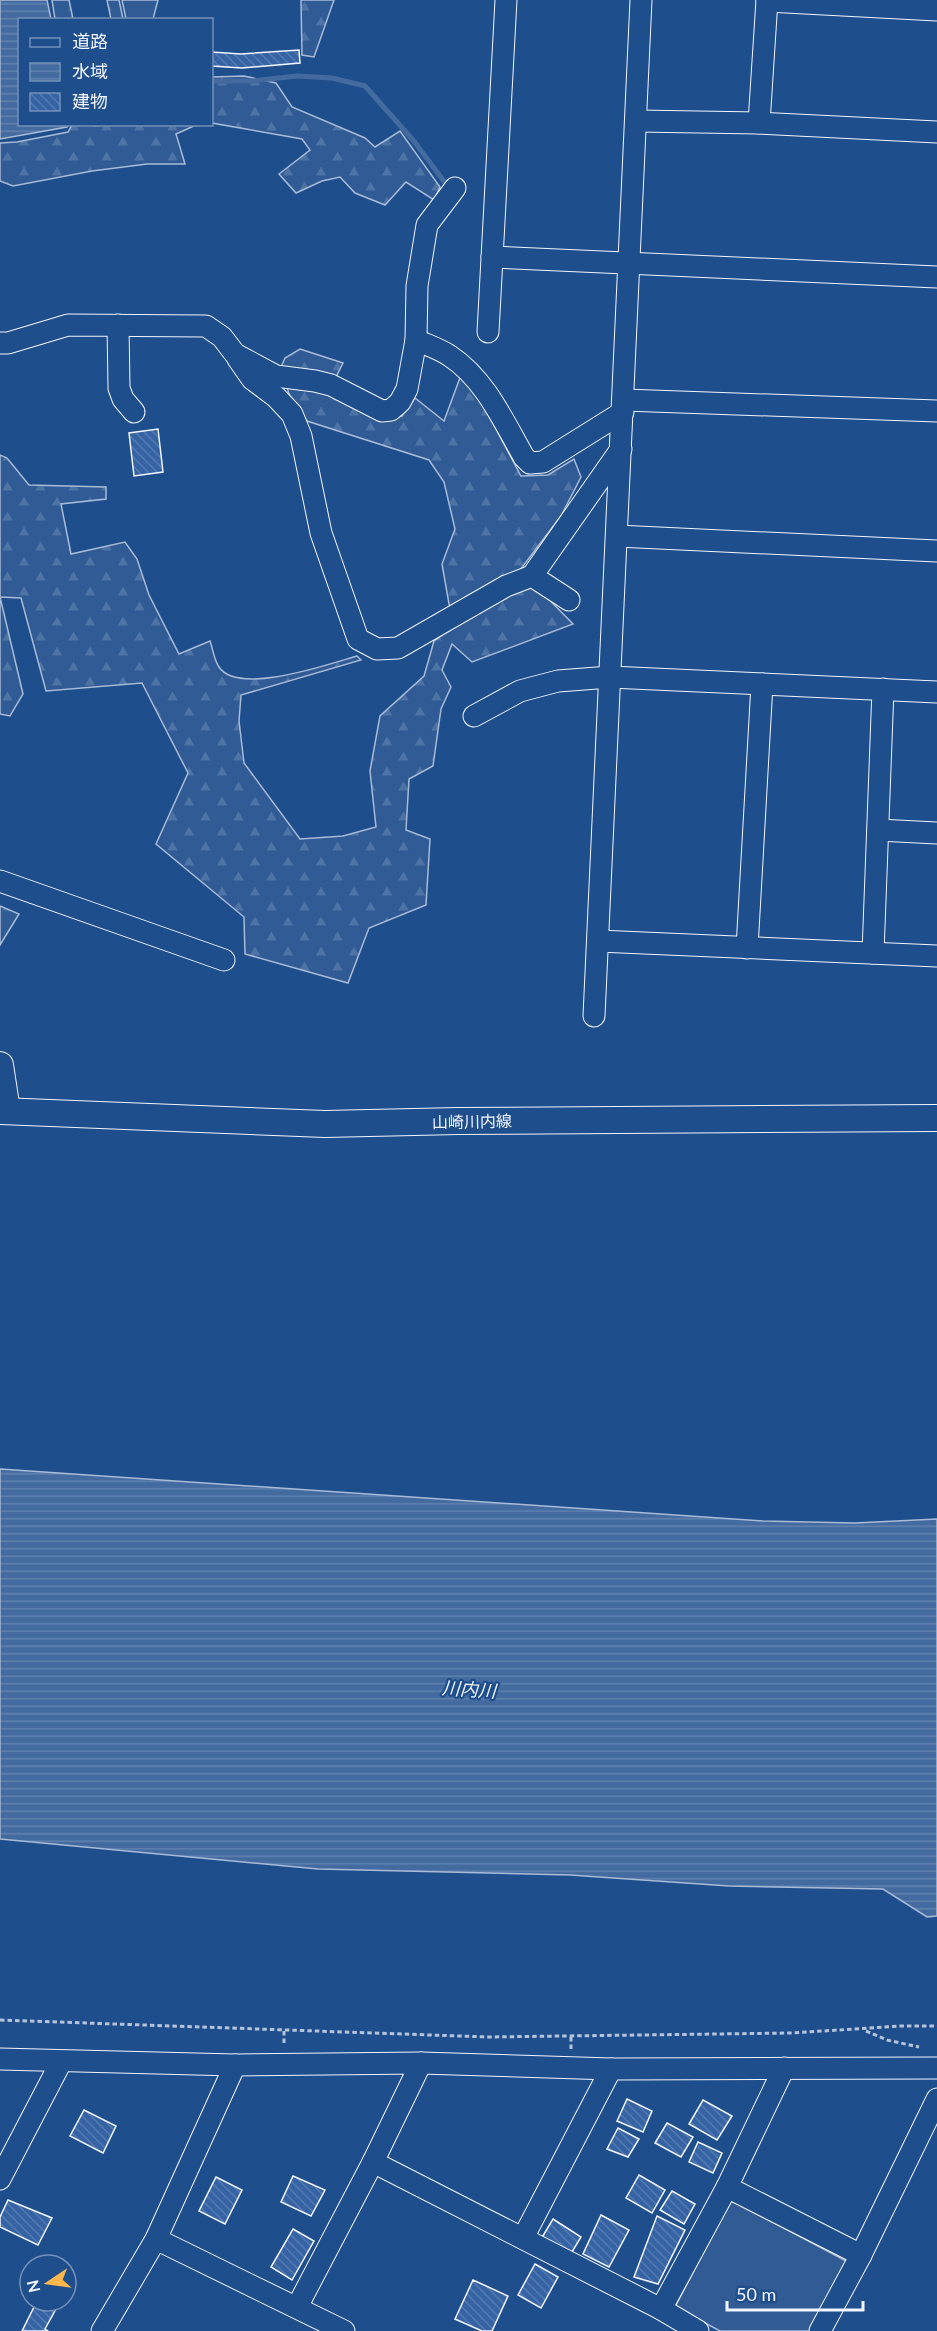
<svg xmlns="http://www.w3.org/2000/svg" width="937" height="2331" font-family="Lato,'Noto Sans JP',sans-serif">
  <defs>
    <pattern id="forest-firs" width="22" height="20" patternUnits="userSpaceOnUse" patternTransform="scale(1.5)"><rect width="22" height="20" fill="#305b95"/><path d="M5 1l3.5 6h-7zM16 11l3.5 6h-7z" fill="#4e73a5"/></pattern>
    <pattern id="water-rules" width="6" height="5" patternUnits="userSpaceOnUse" patternTransform="scale(1.5)"><rect width="6" height="5" fill="#446ba0"/><path d="M0 2.5h6" fill="none" stroke="#5f81ae"/></pattern>
    <pattern id="building-back-hatch" width="6" height="6" patternUnits="userSpaceOnUse" patternTransform="scale(1.5)"><rect width="6" height="6" fill="#3563a3"/><path d="M-1 5l2 2M0 0l6 6M5-1l2 2" fill="none" stroke="#537ab1"/></pattern>
  </defs>
  <rect width="100%" height="100%" fill="#1f4e8c"/>
  <g fill="url(#forest-firs)" stroke="#a8bbd7" stroke-width="1.5">
    <path d="M52,0H69L73,19H55Z"/>
    <path d="M107,0H119L123,19H111Z"/>
    <path d="M301,0H334L314,57L302,55Z"/>
    <path d="M244,76L276,83L292,107L365,138L375,147L400,131L440,187L434,200L406,182L385,205L355,193L340,177L322,181L296,193L279,174L310,150L302,139L212,123V77Z"/>
    <path d="M101,125H196L176,134L185,164H147L92,171L13,186L0,181V143L17,142L68,132L72,125H93L94,126Z"/>
    <path d="M300,349L343,363L329,391L385,420L402,416L415,398L444,421L461,375L475,390L521,476L548,475L574,459L581,477L561,516L520,570L573,624L472,662L452,644L442,670L451,687L441,709L433,766L409,779L406,830L430,839L426,905L369,928L348,983L245,954L244,917L156,844L188,773L142,683L46,691L21,598L0,597L23,694L10,716L0,714V455L7,458L29,485L106,487V499L61,504L71,554L125,542L137,559L149,595L179,654L210,641C213,649 214,660 219,667C238,696 329,664 357,656L361,660L241,695L239,721L244,763L300,839L343,836L376,827L370,771L380,716L424,676L434,641L457,625L449,604L442,564L455,529L444,482L429,460L307,421L289,394L281,367L285,358Z"/>
    <path d="M0,906L19,914L0,945Z"/>
  </g>
  <g fill="#305b95" stroke="#a8bbd7" stroke-width="1.5">
    <path d="M122,0H158L153,19H126Z"/>
    <path d="M731,2200L848,2262L809,2331H720L675,2307Z"/>
  </g>
  <g fill="url(#water-rules)" stroke="#a8bbd7" stroke-width="1.5">
    <path d="M0,0H47L51,19L20,20V124L68,125L67,127L0,139Z"/>
    <path d="M0,1469L763,1521L855,1523L937,1519V1916L927,1917L883,1889L729,1886L570,1875L318,1869L0,1839Z"/>
  </g>
  <g fill="none" stroke-linecap="round" stroke-linejoin="round">
    <path stroke="#446ba0" stroke-width="5" d="M212,81H252L297,76L332,78L365,86L413,140L446,184"/>
  </g>
  <g fill="url(#building-back-hatch)" stroke="#f2f6ff" stroke-width="1.5">
    <path d="M299,50L300,63L242,68L212,66V52L241,54Z"/>
    <path d="M158,429L163,472L134,476L129,433Z"/>
    <path d="M627,2099L652,2111L643,2132L617,2121Z"/>
    <path d="M703,2100L732,2116L717,2140L689,2124Z"/>
    <path d="M84,2110L116,2126L103,2153L70,2136Z"/>
    <path d="M667,2123L693,2137L681,2157L655,2143Z"/>
    <path d="M618,2128L639,2139L628,2157L607,2149Z"/>
    <path d="M698,2142L722,2153L713,2173L689,2162Z"/>
    <path d="M639,2175L665,2190L652,2213L626,2198Z"/>
    <path d="M293,2176L325,2190L311,2216L281,2202Z"/>
    <path d="M216,2177L242,2190L225,2224L199,2211Z"/>
    <path d="M672,2191L695,2204L684,2224L660,2210Z"/>
    <path d="M8,2200L52,2218L38,2245L0,2227V2217Z"/>
    <path d="M601,2215L629,2230L609,2267L583,2254Z"/>
    <path d="M657,2216L685,2230L658,2284L634,2277Z"/>
    <path d="M553,2219L581,2237L569,2257L541,2239Z"/>
    <path d="M293,2229L314,2241L292,2280L271,2267Z"/>
    <path d="M535,2264L558,2277L541,2308L518,2295Z"/>
    <path d="M473,2280L508,2296L492,2331H482L455,2319Z"/>
    <path d="M37,2301H45L57,2307L45,2329L48,2331H22Z"/>
  </g>
  <g fill="none" stroke-linecap="round" stroke-linejoin="round">
    <g stroke="#f2f6ff" stroke-width="23">
      <g id="minor">
        <path d="M767,1L937,10"/>
        <path d="M637,121L759,123L937,132"/>
        <path d="M759,123L767,0"/>
        <path d="M492,257L937,277"/>
        <path d="M118,325L119,388L123,399L134,412"/>
        <path d="M488,332L506,0"/>
        <path d="M416,340C427,345 440,349 450,356C485,379 504,422 524,457L530,463L543,462L623,412"/>
        <path d="M0,343H8L68,325L206,326L222,337L235,354L276,376L315,381L331,385L382,411L391,410L400,402L407,389L416,340L417,286L427,225L455,188"/>
        <path d="M238,359L252,379L276,397L292,414L301,436L321,533L358,639L377,649L398,648L506,586L532,576L569,600"/>
        <path d="M624,400L937,411"/>
        <path d="M617,536L937,551"/>
        <path d="M532,576L621,449"/>
        <path d="M474,716L520,691L558,681L610,677L937,692"/>
        <path d="M878,830L937,833"/>
        <path d="M0,881L224,960"/>
        <path d="M598,941L937,956"/>
        <path d="M747,948L762,684"/>
        <path d="M873,953L883,689"/>
        <path d="M594,1016L641,0"/>
        <path d="M0,2059L235,2065L421,2063L611,2069L937,2068"/>
        <path d="M373,2162L661,2309L698,2331"/>
        <path d="M0,2179L61,2062"/>
        <path d="M727,2187L861,2255"/>
        <path d="M523,2238L611,2069"/>
        <path d="M156,2239L344,2331"/>
        <path d="M297,2307L373,2162L421,2063"/>
        <path d="M661,2309L727,2187L784,2068"/>
        <path d="M102,2331L156,2239L235,2065"/>
        <path d="M820,2331L861,2255L937,2099"/>
      </g>
    </g>
    <g stroke="#f2f6ff" stroke-width="28">
      <g id="major">
        <path d="M0,1065L7,1111"/>
        <path d="M0,1111L325,1124L458,1121L937,1118"/>
      </g>
    </g>
    <g stroke="#b3c4dc" stroke-width="3" stroke-dasharray="4.5 3" stroke-linecap="butt">
      <path d="M0,2020L488,2037L792,2033L900,2026H937"/>
      <path d="M284,2031V2044"/>
      <path d="M866,2031L887,2040L919,2047"/>
      <path d="M571,2049V2035"/>
    </g>
    <use href="#minor" stroke="#1f4e8c" stroke-width="21"/>
    <use href="#major" stroke="#1f4e8c" stroke-width="26"/>
  </g>
  <g text-anchor="middle" dominant-baseline="central" stroke-width="4.5" stroke-linejoin="round" paint-order="stroke">
    <g font-size="16" fill="#f2f6ff" stroke="#1f4e8c">
      <text transform="translate(472 1121) rotate(-1)">山崎川内線</text>
    </g>
    <g font-size="18" font-style="italic" fill="#f2f6ff" stroke="#1f4e8c">
      <text transform="translate(469 1689) rotate(4)">川内川</text>
    </g>
  </g>
  <rect x="18" y="18" width="195" height="108" fill="#1f4e8c" stroke="#7391ba" stroke-width="1.5"/>
  <rect x="30" y="38" width="30" height="9" fill="#1f4e8c" stroke="#7391ba" stroke-width="1.5"/>
  <text x="72" y="48" font-size="18" fill="#f2f6ff">道路</text>
  <rect x="30" y="63" width="30" height="18" fill="url(#water-rules)" stroke="#7391ba" stroke-width="1.5"/>
  <text x="72" y="78" font-size="18" fill="#f2f6ff">水域</text>
  <rect x="30" y="93" width="30" height="18" fill="url(#building-back-hatch)" stroke="#7391ba" stroke-width="1.5"/>
  <text x="72" y="108" font-size="18" fill="#f2f6ff">建物</text>
  <g transform="translate(48 2283) rotate(257)"><circle r="28" fill="#1f4e8c" stroke="#7391ba" stroke-width="1.5"/>
  <path d="M0-4.5L10 22L0 15L-10 22Z" fill="#ffb74d"/>
  <text y="-9" font-size="16" font-weight="bold" text-anchor="middle" fill="#f2f6ff">N</text>
  </g>
  <path d="M727 2301v9h136v-9" fill="none" stroke="#f2f6ff" stroke-width="3"/>
  <text x="736" y="2301" font-size="18" fill="#f2f6ff" stroke="#1f4e8c" stroke-width="4.5" paint-order="stroke">50 m</text>
</svg>
